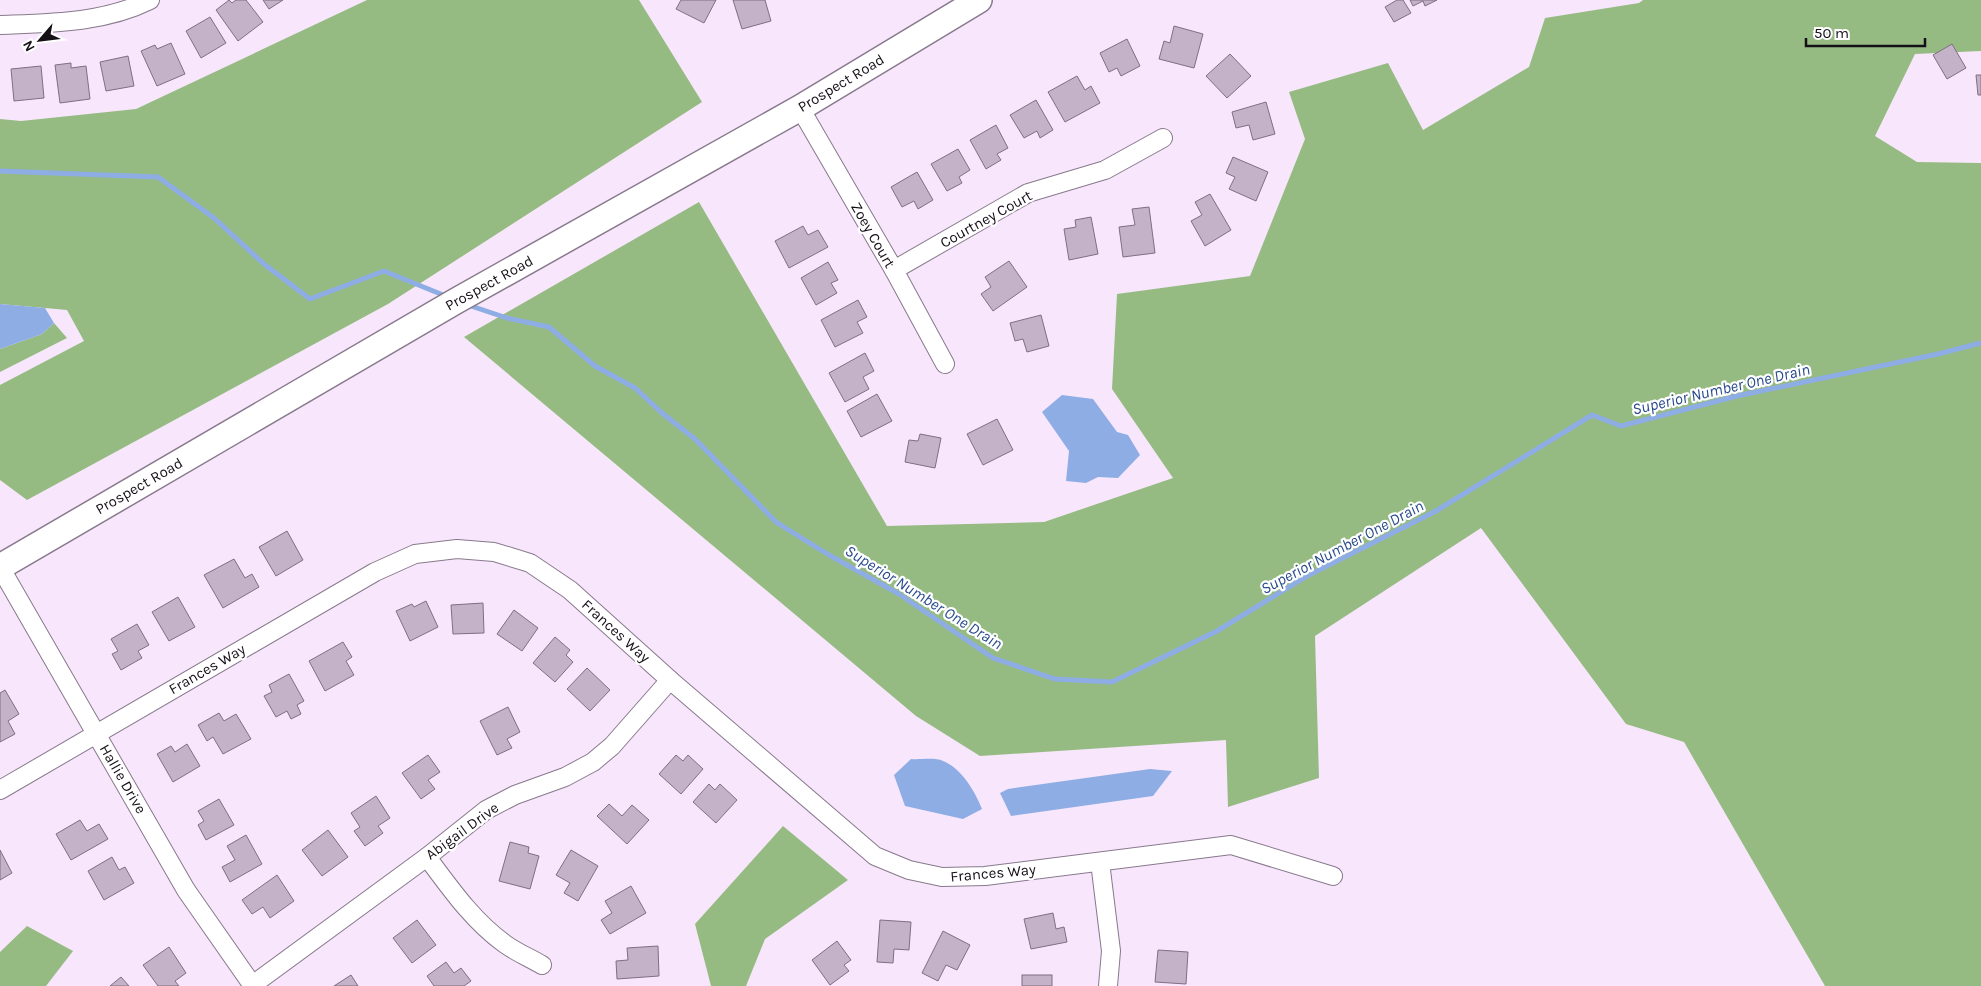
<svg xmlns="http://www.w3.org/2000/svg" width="1981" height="986" font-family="Karla,sans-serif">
  <rect width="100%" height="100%" fill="#f8e7fc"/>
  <g fill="#96bb82">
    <path d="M367,0H639L702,102L388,304L27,500L0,480V385L84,341L67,310L0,304V119L21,121L136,109Z"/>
    <path d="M1643,0H1981V51L1915,54L1875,136L1917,162L1981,163V986H1825L1684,742L1626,724L1481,528L1315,636L1319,778L1228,807L1226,740L980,756L916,716L464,337L699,202L887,526L1044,522L1173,478L1112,389L1117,294L1250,276L1305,139L1289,92L1388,63L1423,130L1529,67L1545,18L1639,3Z"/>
    <path d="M54,323L67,338L0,372V349L42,334Z"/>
    <path d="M783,826L848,880L765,939L746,986H711L695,924Z"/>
    <path d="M27,926L73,951L46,986H0V952Z"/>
  </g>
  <g fill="#8eade4">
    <path d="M0,304L45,308L54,323L42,334L0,349Z"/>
    <path d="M1062,395L1093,399L1117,432L1128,435L1140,455L1118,478L1098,477L1086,483L1066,481L1069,451L1042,412Z"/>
    <path d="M911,759C920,760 935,757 943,761C961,768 975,791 982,809L963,819L905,806L894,775Z"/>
    <path d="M1150,769L1172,771L1153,796L1011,816L1000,793L1008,789Z"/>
  </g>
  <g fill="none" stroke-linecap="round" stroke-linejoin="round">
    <g stroke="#8eade4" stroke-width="5">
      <path d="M0,171L158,177L214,218L264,264L310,299L384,271L448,297"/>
      <path d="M468,305L507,318L549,327L595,366L635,388L662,413L695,439L776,522L829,555L899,594L993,658L1055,679L1112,682L1217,631L1307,576L1436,511L1592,415L1621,426L1737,396L1938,354L1981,343"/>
    </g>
  </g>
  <g fill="#c4b3c8" stroke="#7e6f81">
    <path d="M229,0L232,3L236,0H246L263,22L238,41L216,10Z"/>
    <path d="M263,0H283L269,9Z"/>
    <path d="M681,0H716L704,23L676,9Z"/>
    <path d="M733,0H765L771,21L742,29Z"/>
    <path d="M1397,0H1403L1411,13L1394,22L1385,7Z"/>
    <path d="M1410,0H1437L1425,6L1423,1L1413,6Z"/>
    <path d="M210,17L226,43L201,58L186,31Z"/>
    <path d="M1174,26L1203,34L1194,68L1159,59L1164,41L1170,43Z"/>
    <path d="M1127,39L1140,66L1121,76L1117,68L1109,72L1100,53Z"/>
    <path d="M171,43L185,74L157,86L141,51L155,45L157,49Z"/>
    <path d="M1952,44L1966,68L1947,79L1933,55Z"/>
    <path d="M1230,54L1251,76L1227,98L1206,76Z"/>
    <path d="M128,56L134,86L106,91L100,62Z"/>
    <path d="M71,63V68L86,66L90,99L60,103L55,65Z"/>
    <path d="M41,66L44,98L14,101L11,69Z"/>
    <path d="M1976,75H1981V95H1978Z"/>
    <path d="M1077,76L1085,90L1091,86L1100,103L1065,122L1048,92Z"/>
    <path d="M1036,100L1053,130L1040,138L1037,131L1024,138L1010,115Z"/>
    <path d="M1266,102L1275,134L1253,140L1249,125L1236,128L1232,112Z"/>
    <path d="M996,125L1008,148L997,154L1001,160L986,169L970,140Z"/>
    <path d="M958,149L970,170L959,177L962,183L947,191L931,164Z"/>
    <path d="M1233,157L1268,172L1256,201L1229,189L1235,177L1226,173Z"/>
    <path d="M917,172L933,200L918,209L914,201L902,207L891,187Z"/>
    <path d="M1210,194L1231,230L1205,246L1191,221L1202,215L1195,202Z"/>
    <path d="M1149,207L1155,253L1123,257L1119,227L1135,225L1132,209Z"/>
    <path d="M1091,217L1098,254L1069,260L1064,229L1076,227L1075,220Z"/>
    <path d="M803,226L808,235L818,230L828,247L789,268L775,241Z"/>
    <path d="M1009,261L1027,287L993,311L981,294L991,287L985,277Z"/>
    <path d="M828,262L838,280L831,283L837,293L816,305L801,278Z"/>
    <path d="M858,300L867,317L857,322L863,333L835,347L821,320Z"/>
    <path d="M1041,315L1049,346L1027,352L1023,339L1015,341L1010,323Z"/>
    <path d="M865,353L874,371L863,377L869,389L845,402L829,373Z"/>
    <path d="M877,394L892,421L861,437L847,411Z"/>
    <path d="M997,419L1013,450L983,465L967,434Z"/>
    <path d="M920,434L941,438L935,468L905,462L909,440L918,441Z"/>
    <path d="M287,531L303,560L276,576L259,547Z"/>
    <path d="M234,559L245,578L252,574L259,587L223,608L204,575Z"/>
    <path d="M178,597L195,627L169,641L152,612Z"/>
    <path d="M426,601L438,627L410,641L396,611L412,604L414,607Z"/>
    <path d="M483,603L484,633L453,634L451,605Z"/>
    <path d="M514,610L538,628L522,651L497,634Z"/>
    <path d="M137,624L149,645L138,651L142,658L121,670L112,654L118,651L111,639Z"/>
    <path d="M555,637L570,650L566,655L573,662L555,682L533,663Z"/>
    <path d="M343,642L352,657L346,661L354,675L325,691L309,661Z"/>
    <path d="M587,668L610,690L590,711L567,689Z"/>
    <path d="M289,674L304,701L297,705L301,714L291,719L287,711L276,717L264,696L272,692L269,685Z"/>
    <path d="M5,690L19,714L8,721L15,734L0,742V693Z"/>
    <path d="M508,707L520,732L507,739L512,748L497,755L480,721Z"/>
    <path d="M219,713L224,721L236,714L251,739L223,754L213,737L207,741L198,725Z"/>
    <path d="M187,744L200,766L173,782L157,754L171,746L175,752Z"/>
    <path d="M428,755L440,772L428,780L435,789L421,799L402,773Z"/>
    <path d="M676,755L683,761L688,755L703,769L681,794L659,774Z"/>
    <path d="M709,784L715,790L720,784L737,800L716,823L693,802Z"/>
    <path d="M376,796L390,818L378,826L383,833L365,846L354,831L360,827L351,813Z"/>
    <path d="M219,799L234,825L206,840L198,825L204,821L198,811Z"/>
    <path d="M609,804L622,816L632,805L649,820L627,844L597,816Z"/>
    <path d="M80,820L87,831L99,824L108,839L71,860L56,834Z"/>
    <path d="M328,830L348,857L322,876L302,850Z"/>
    <path d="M246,835L262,864L230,882L222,867L235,860L227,846Z"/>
    <path d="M510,842L529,847L528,853L539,856L530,889L499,881Z"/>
    <path d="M0,850L12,873L0,880Z"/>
    <path d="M571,850L598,866L578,901L564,893L570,883L556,875Z"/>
    <path d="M112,857L119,870L125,867L134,883L104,900L88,871Z"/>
    <path d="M277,875L294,901L270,918L263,907L252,914L242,900Z"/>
    <path d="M631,886L646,913L610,934L601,920L612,913L605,901Z"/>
    <path d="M1053,913L1056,929L1064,927L1067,942L1031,949L1024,919Z"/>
    <path d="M417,920L436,945L412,963L393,938Z"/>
    <path d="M880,920L911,922L909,950L894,949L893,963L877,962Z"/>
    <path d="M943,931L970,945L957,970L946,965L938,981L922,973Z"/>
    <path d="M837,941L851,960L844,965L849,971L830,985L812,960Z"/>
    <path d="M658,946L659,976L617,979L616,961L628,960L627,948Z"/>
    <path d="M169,947L186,973L175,981L179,986H158L143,965Z"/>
    <path d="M1158,950L1188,952L1186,984L1155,982Z"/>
    <path d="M446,962L454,973L461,968L471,981L464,986H434L427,976Z"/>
    <path d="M351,975L358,986H334Z"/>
    <rect x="1022" y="975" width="30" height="11"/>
    <path d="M121,977L129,986H110Z"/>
  </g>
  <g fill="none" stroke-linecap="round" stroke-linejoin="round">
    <g stroke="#88798c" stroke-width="20">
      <g id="minor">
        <path d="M0,25C51,23 104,23 150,0"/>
        <path d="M800,108L894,270L945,364"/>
        <path d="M894,270L1028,193L1105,170L1163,138"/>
        <path d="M0,567L186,890L253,986"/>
        <path d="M0,790L375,572L415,554L457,549L494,552L530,563L570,590L670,680L875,856L909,870L942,877L985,876L1231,845L1333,876"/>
        <path d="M427,857C450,888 473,921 505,944C516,952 530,958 542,965"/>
        <path d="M1100,862L1111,951L1108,986"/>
        <path d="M251,986L427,857L486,810L515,795L565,777L593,762L612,746L670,680"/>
      </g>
    </g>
    <g stroke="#88798c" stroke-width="28">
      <path id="secondary" d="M0,567L456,301L800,108L979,0"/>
    </g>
    <use href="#minor" stroke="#fff" stroke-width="18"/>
    <use href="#secondary" stroke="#fff" stroke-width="25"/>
  </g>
  <g text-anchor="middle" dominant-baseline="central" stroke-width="4.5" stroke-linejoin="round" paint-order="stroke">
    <g font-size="15" fill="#150f16" stroke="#fff">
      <text transform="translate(841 83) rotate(-31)">Prospect Road</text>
      <text transform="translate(986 219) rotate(-29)">Courtney Court</text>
      <text transform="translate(873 235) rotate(60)">Zoey Court</text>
      <text transform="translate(489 283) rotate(-29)">Prospect Road</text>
      <text transform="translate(139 486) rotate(-30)">Prospect Road</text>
      <text transform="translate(616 631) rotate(42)">Frances Way</text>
      <text transform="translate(207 669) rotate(-30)">Frances Way</text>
      <text transform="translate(123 779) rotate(60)">Hallie Drive</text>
      <text transform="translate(462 831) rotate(-36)">Abigail Drive</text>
      <text transform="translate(993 873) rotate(-5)">Frances Way</text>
    </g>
    <g font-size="16" font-style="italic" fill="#284a8d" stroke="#fff">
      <text transform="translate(1721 389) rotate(-13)">Superior Number One Drain</text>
      <text transform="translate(1342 547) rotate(-28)">Superior Number One Drain</text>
      <text transform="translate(924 597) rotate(32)">Superior Number One Drain</text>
    </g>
  </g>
  <g transform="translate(40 40) rotate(242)" stroke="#ffffff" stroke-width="4" paint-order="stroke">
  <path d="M0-4L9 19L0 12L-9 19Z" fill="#150f16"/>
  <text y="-8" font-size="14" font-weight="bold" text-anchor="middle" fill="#150f16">N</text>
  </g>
  <path d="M1806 38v8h119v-8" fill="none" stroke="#150f16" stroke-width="2.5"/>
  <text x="1814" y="38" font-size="15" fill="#150f16" stroke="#ffffff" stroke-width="4" paint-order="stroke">50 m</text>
</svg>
